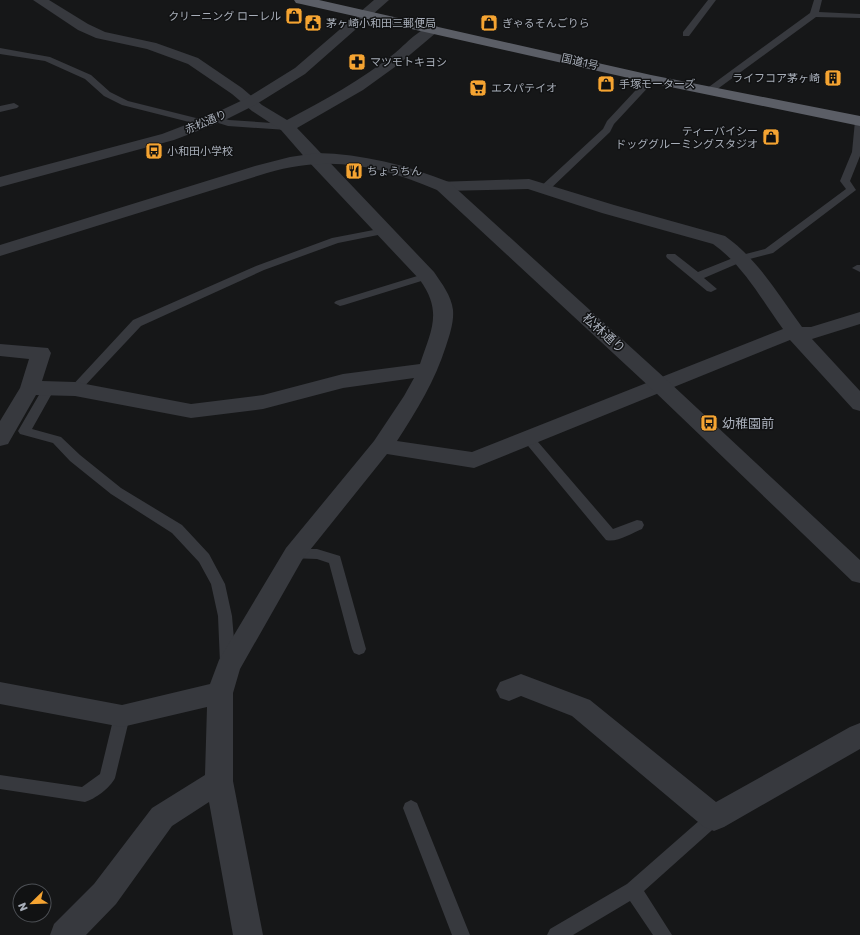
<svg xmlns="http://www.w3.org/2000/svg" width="860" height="935" font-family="Rubik,'Noto Sans JP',sans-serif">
  <rect width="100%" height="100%" fill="#161718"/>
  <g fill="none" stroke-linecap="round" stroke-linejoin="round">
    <g fill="#37393e" fill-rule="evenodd">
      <path d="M708,0H716L689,36H683V32Z"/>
      <path d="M814,0H822L819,12L860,14V18L816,17L712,93H706V89L810,13Z"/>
      <path d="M0,48L50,57L91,75L110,92L128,101L208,121L210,123L205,126L122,105L104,96L85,79L45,61L0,54Z"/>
      <path d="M651,76L655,79L654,81L614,124L610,132L547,192H539L538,190L539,188L603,129L607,121L648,77Z"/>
      <path d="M14,103L19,106L17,108L0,112V106Z"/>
      <path d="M215,116L229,120L287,124L292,127L287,130L228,126L212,121L210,119Z"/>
      <path d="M860,118V156L850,181L856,190L773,253L746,260L704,278L717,289L711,292L707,291L667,258L666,256L667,254H675L698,272L738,256L765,249L846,189L840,181L852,152L855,121Z"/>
      <path d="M384,228L388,229L389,231L388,233L338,243L264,270L141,326L79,392H71L69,389L133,320L256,266L332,238Z"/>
      <path d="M857,265H860V272L852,268Z"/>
      <path d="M427,273L431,274L432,276L431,278L344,305L340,306L334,303L336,301Z"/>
      <path d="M49,384L55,388L32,429L61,437L80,455L121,488L182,525L209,554L225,584L232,616L236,663L233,667L228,669L223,667L220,663L218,616L211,584L199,562L172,533L111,494L70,461L53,443L20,434L18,431L43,388Z"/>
      <path d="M528,434L532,435L613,529L637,520L642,521L644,525L642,529C632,533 617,543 606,540L524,441L522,438L524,435Z"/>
      <path d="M294,549H317L340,556L366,649L364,653L359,655L354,653L352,649L329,563L317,559L289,558L287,554L289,550Z"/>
      <path d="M122,709L128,711L130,716L115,778C110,788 95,799 85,802L0,789V775L82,787L100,774L114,716L116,711Z"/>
      <path d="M411,800L417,803L419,808L470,935H452L403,808L405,803Z"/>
      <path d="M714,810L720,813L722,818L720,823L644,891L672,935H653L630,901L573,935H547L550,929L627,884L708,813Z"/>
    </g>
    <g fill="#37393e" fill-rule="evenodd">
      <path d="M33,0H49L88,24L105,32L156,43L198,58L242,88L262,105L287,120C324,100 362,80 395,53C405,45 424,23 437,26L439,29L437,32L399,64L363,90L297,128L434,272C442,284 451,295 453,310C454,322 450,334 446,346C435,381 417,410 397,441L472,452L783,329C761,299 744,266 713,244L602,213L528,189L443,191L437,190L435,186L437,182L529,179L614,205L725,236C759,260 778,295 802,327H811L860,312V324L812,339L860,391V411L853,409L790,340L474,468L387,454L302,560L240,669L233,693V781L263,935H233L209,802L172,826L116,904L86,935H50L54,924L94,884L152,808L205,775L207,707L122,727L0,704V682L122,705L210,684L219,660L286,548L374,441L404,396L414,378L343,388L263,409L191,418L75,396L36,395L8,444L0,446V421L20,388L29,359L0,356V344L48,348L51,353L42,381L75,382L191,404L263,395L343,374L420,364C431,331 443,312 420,280L308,161L281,130L252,111L232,94L188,64L147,49L96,38L78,30Z"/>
      <path d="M521,674L590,700L716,802L850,727L860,723V749L724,827L714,831L704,827L572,716L521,696L509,701L500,698L496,690L500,682Z"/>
    </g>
    <g fill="#37393e" fill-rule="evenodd">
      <path d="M374,0H389L305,74L255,105L221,122L174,140L0,187V177L162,134L209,116L245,99L295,68Z"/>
      <path d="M317,153C363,154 406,165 449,182L668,381L860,560V583L852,581L654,391L437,190C378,165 330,155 267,173L0,256V245L255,166L290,157Z"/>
    </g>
    <path fill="#5b5e66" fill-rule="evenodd" d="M294,0H319L651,75L860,116V126L651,83L301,4L296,3Z"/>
  </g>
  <defs>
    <g id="shop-square" transform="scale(0.9)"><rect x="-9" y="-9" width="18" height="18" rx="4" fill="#f5a432" stroke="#111213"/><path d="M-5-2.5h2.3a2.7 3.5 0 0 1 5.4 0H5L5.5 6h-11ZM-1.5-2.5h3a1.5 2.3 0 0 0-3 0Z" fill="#111"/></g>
    <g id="civic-square" transform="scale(0.9)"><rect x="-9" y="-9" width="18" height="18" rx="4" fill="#f5a432" stroke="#111213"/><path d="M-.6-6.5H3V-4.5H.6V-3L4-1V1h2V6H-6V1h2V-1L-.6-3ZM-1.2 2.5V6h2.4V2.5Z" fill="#111"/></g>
    <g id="pharmacy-square" transform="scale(0.9)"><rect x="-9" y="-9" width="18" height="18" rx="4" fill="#f5a432" stroke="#111213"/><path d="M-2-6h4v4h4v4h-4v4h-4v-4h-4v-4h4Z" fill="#111"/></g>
    <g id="building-square" transform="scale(0.9)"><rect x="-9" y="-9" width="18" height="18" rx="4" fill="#f5a432" stroke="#111213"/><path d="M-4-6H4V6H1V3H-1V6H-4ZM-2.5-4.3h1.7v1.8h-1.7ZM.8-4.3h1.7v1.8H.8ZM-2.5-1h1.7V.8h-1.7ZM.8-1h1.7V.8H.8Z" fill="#111"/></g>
    <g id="supermarket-square" transform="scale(0.9)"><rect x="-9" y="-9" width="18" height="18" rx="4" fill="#f5a432" stroke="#111213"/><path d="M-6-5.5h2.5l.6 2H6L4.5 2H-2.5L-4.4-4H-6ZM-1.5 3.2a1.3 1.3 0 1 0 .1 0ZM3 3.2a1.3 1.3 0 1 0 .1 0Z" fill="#111"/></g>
    <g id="bus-square" transform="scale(0.9)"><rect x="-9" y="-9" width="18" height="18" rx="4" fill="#f5a432" stroke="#111213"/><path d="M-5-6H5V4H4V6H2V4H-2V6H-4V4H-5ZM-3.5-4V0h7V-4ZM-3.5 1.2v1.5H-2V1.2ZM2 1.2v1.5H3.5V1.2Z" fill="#111"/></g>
    <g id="restaurant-square" transform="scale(0.9)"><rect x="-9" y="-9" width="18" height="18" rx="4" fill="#f5a432" stroke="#111213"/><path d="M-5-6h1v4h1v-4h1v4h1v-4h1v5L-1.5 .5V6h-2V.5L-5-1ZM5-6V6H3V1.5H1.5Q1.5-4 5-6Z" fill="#111"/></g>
  </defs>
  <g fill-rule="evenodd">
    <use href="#shop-square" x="294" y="16"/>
    <use href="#civic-square" x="313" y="23"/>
    <use href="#shop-square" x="489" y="23"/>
    <use href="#pharmacy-square" x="357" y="62"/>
    <use href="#building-square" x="833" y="78"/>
    <use href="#shop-square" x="606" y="84"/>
    <use href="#supermarket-square" x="478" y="88"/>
    <use href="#shop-square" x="771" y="137"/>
    <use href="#bus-square" x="154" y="151"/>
    <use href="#restaurant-square" x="354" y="171"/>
    <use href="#bus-square" x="709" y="423"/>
  </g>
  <g text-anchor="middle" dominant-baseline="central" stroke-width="3" stroke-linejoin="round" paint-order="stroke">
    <g font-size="11" fill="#a8aeb9" stroke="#111213" text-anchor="start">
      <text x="281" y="16" text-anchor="end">クリーニング ローレル</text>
      <text x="326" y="23">茅ヶ崎小和田三郵便局</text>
      <text x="502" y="23">ぎゃるそんごりら</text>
      <text x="370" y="62">マツモトキヨシ</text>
      <text x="820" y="78" text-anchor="end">ライフコア茅ヶ崎</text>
      <text x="619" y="84">手塚モーターズ</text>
      <text x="491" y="88">エスパテイオ</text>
      <text x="758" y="131" text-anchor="end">ティーバイシー<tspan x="758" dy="13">ドッググルーミングスタジオ</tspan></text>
      <text x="167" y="151">小和田小学校</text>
      <text x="367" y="171">ちょうちん</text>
    </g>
    <g font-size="11" fill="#a8aeb9" stroke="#111213">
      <text transform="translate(580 62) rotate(13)">国道1号</text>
      <text transform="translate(206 122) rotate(-23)">赤松通り</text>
    </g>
    <g font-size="13" fill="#a8aeb9" stroke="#111213">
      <text transform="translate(604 333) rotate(42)">松林通り</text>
    </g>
    <g font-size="13" fill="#a8aeb9" stroke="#111213" text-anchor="start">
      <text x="722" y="423">幼稚園前</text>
    </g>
  </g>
  <g transform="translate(32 903) rotate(247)"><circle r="19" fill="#111213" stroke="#4d5055"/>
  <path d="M0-3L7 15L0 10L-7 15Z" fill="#f5a432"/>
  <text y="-6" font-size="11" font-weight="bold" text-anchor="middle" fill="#a8aeb9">N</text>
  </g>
</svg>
